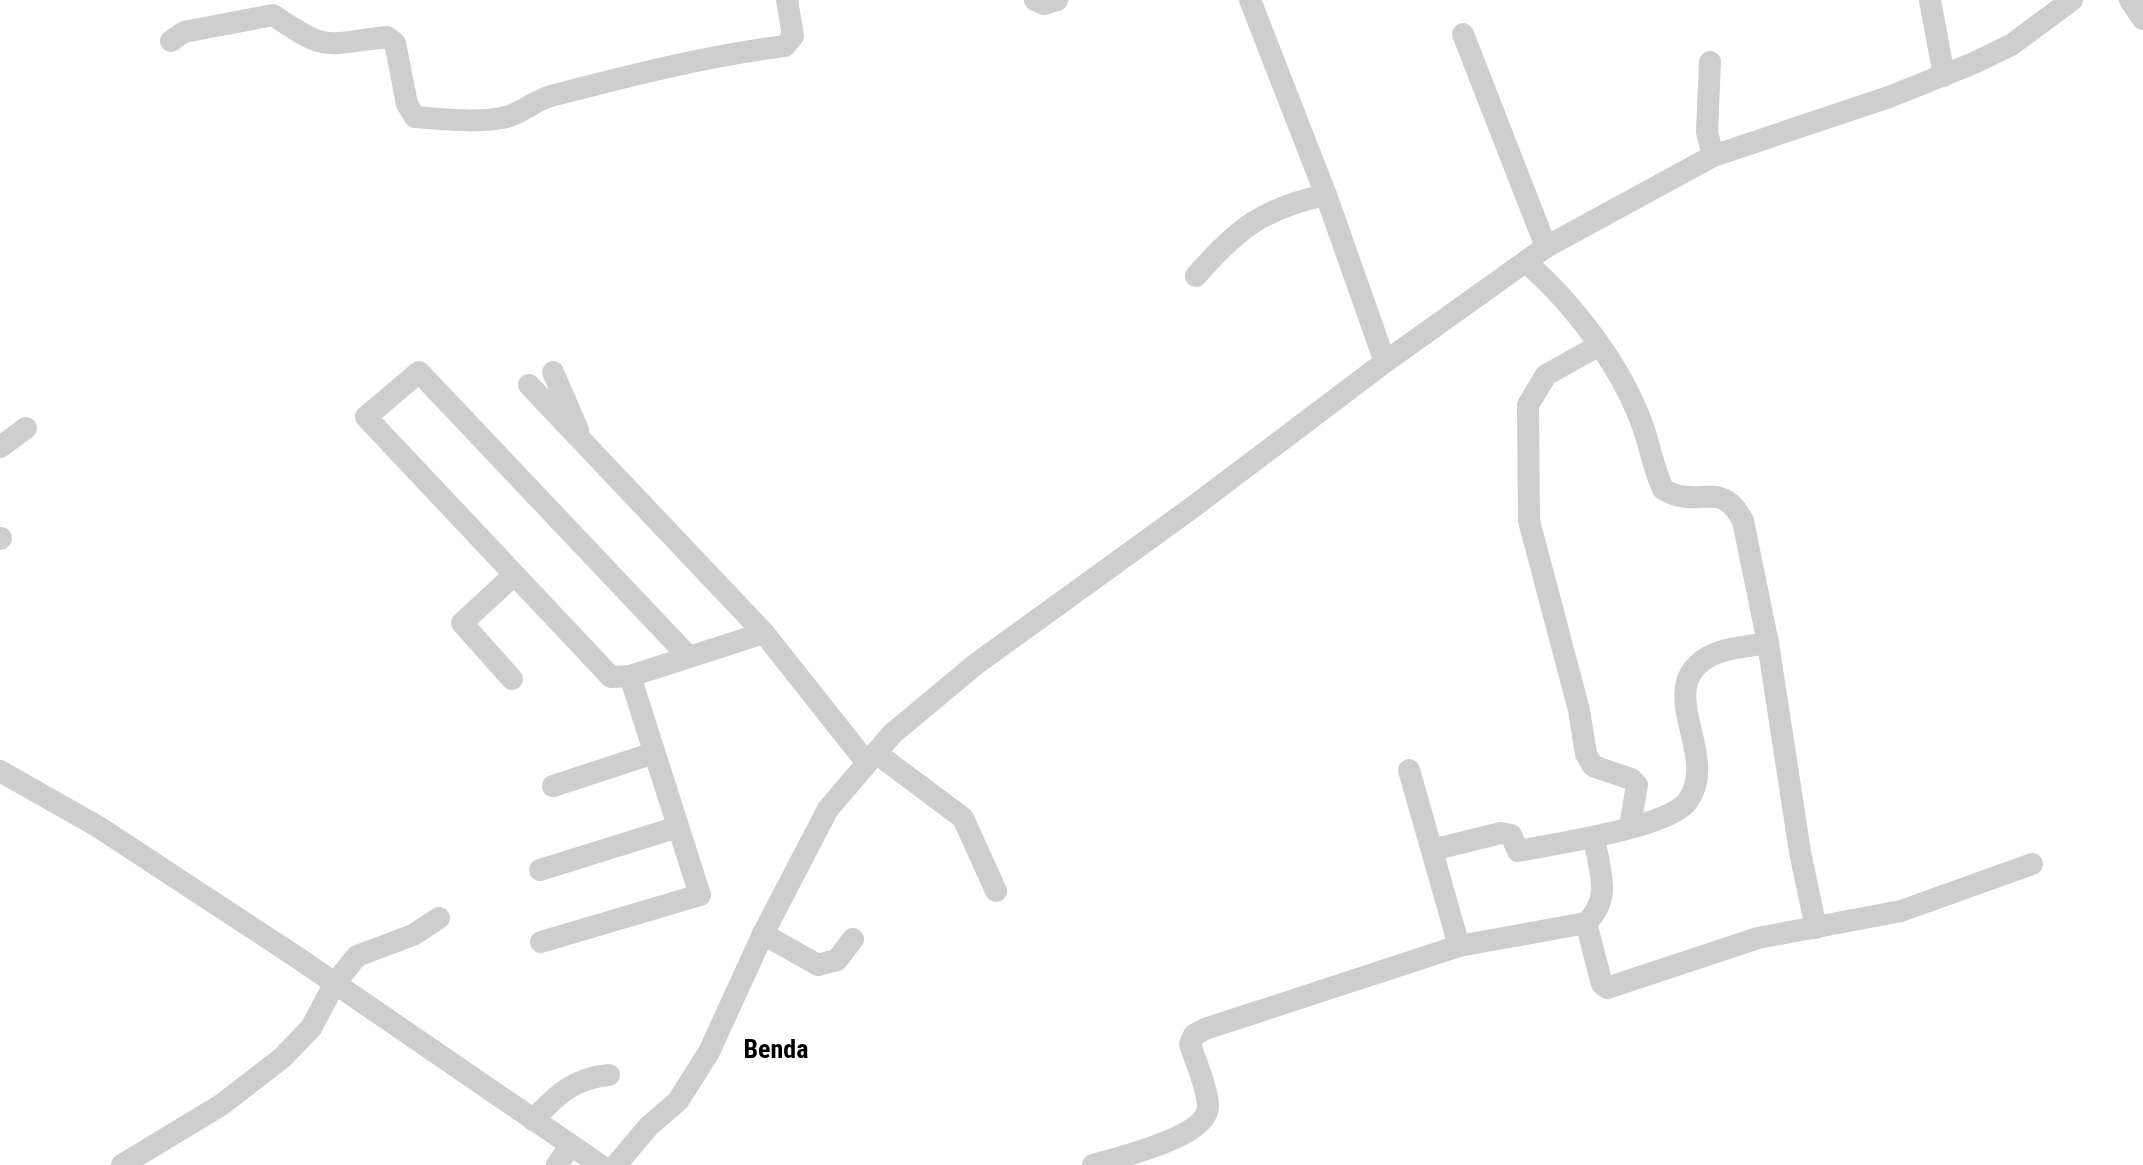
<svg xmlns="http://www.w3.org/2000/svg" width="2143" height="1165" font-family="'Roboto Condensed',sans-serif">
  <rect width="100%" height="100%" fill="#fff"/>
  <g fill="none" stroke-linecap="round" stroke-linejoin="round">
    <g stroke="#cecece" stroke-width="22">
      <path d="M1035,0L1044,4L1057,0"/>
      <path d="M1250,0L1326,195L1385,362"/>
      <path d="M1930,0L1944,76"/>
      <path d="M2130,0L2143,19"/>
      <path d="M1463,34L1546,247"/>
      <path d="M171,41L184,32L273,15C329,53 323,44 387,37L395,43L407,104L415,117C443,119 473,123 501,118C519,116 533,101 551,96C628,76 706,56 785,46L793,36L787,0"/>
      <path d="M1710,62L1707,132L1713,156"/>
      <path d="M1196,276C1237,229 1263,208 1326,195"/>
      <path d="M1598,346L1546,375L1528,405L1529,521L1579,710L1586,754L1593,766L1631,779L1637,785L1630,826"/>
      <path d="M553,372L578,430"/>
      <path d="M529,385L764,633L867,763"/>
      <path d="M0,447L26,428"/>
      <path d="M0,539L1,538"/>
      <path d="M1768,643L1800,852L1816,928"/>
      <path d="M689,657L419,372L366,417L611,677L630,676L764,633"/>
      <path d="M512,679L462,623L514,575"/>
      <path d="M876,753L963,818L996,891"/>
      <path d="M1409,770L1459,946"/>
      <path d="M0,771L97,826L298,958L600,1165"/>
      <path d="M553,786L654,753"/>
      <path d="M1594,837C1599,871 1613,897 1586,923L1602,984L1607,988L1758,938L1901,911L2032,864"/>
      <path d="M1432,850L1501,833L1511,835L1518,851C1554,844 1666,828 1687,802C1723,755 1647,685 1714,654C1730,647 1752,646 1768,643L1743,521C1721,477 1698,511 1663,489C1653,468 1650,445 1642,424C1621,366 1573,303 1527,263"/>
      <path d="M540,870L678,827"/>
      <path d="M763,934L818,965L837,960L853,939"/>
      <path d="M541,942L700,895L630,676"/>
      <path d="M533,1120C556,1096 573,1078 609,1075"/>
      <path d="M122,1165L221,1105L282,1058L311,1028L335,983L357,956L413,935L439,918"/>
      <path d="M557,1165L570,1146"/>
      <path d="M616,1165L649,1126L678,1101L709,1052L763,934L828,809L892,734L976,664L1193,507L1385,362L1546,247L1713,156L1889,97L1974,63L2011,45L2072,0"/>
      <path d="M1093,1165C1119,1157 1211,1137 1208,1104C1206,1084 1196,1063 1190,1044L1194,1035L1205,1029L1459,946L1586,923"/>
    </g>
  </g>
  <g text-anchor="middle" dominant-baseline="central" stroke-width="8" stroke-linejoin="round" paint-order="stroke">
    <g font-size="26" font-weight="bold" fill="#000" stroke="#fff">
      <text x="776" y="1049">Benda</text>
    </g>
  </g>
</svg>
